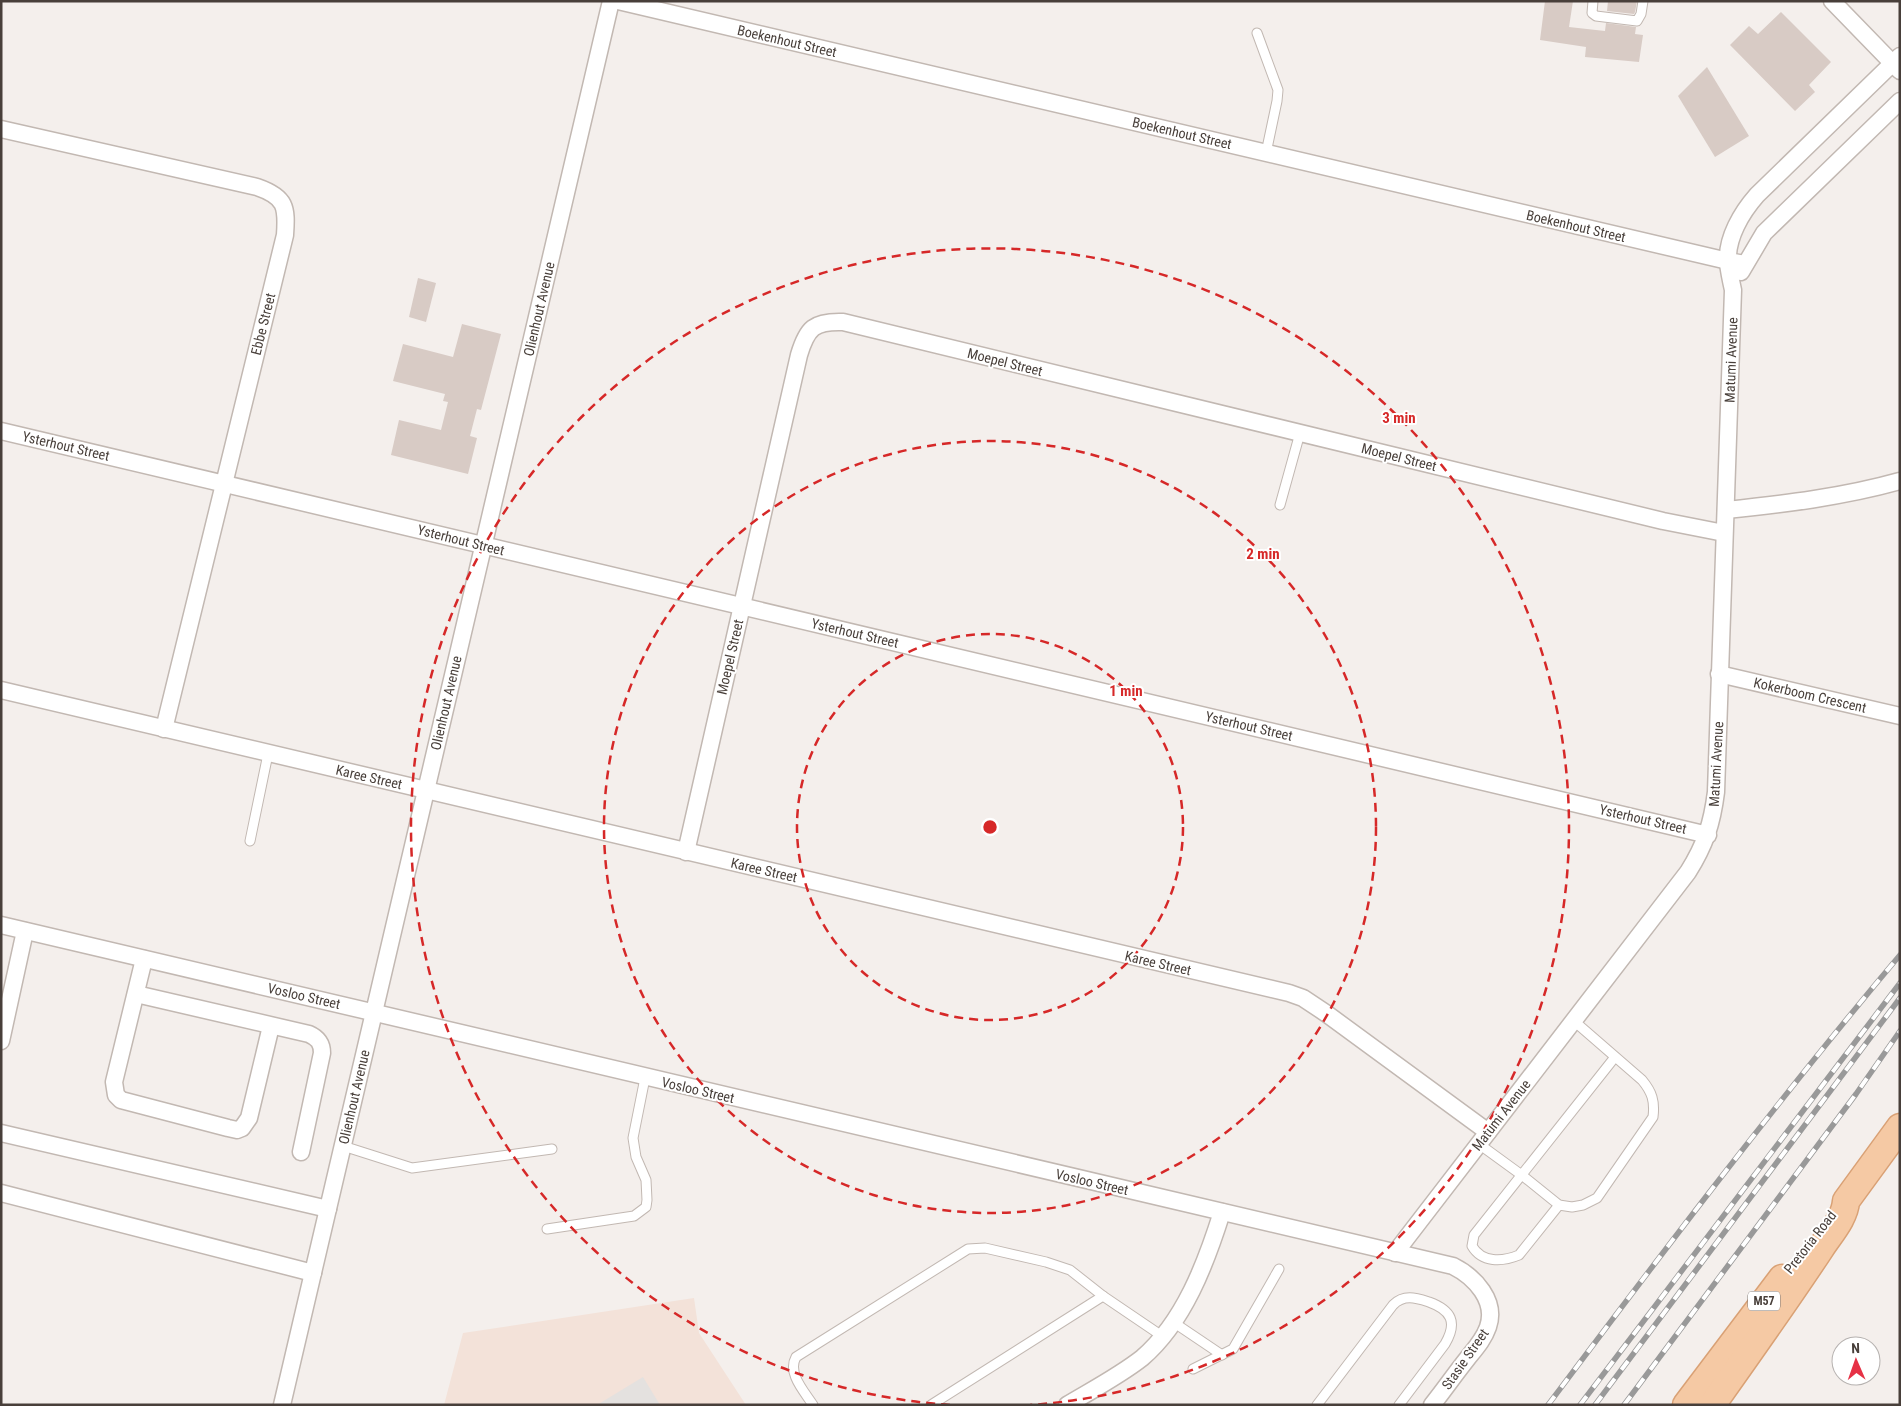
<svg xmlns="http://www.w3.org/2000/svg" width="1901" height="1406" font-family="'Roboto Condensed',sans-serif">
  <rect width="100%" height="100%" fill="#f4efec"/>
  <path fill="#f3e2d9" d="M694,1298L699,1333L746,1405H444L463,1333Z"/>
  <path fill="#e4e1df" d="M643,1377L660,1405H597Z"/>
  <g fill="#d8cbc5">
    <path d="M1545,1H1573L1569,27L1605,31L1606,23L1636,27L1635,34L1643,35L1639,62L1585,57L1586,47L1540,40Z"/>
    <path d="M1608,1H1637L1635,12L1634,14L1607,11Z"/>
    <path d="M1781,12L1831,62L1809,85L1815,92L1795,111L1730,45L1749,26L1758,34Z"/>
    <path d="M1707,67L1749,136L1715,157L1678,96Z"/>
    <path d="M418,278L436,283L426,322L409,317Z"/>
    <path d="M462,324L501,334L481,410L477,409L470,436L477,438L468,474L391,455L399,420L441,430L448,402L443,401L445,394L393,381L403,344L453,357Z"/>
  </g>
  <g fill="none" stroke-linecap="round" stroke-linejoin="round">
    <g stroke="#c2b8b2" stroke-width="11">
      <g id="service">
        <path d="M1593,1L1592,13L1596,16L1637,21L1641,14L1643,1"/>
        <path d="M1257,33L1278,90L1277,101L1266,153"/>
        <path d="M1280,505L1300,433"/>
        <path d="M250,841L268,754"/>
        <path d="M1479,1144L1523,1176L1559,1205L1572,1207L1583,1205L1597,1198L1653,1117C1655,1101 1652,1092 1642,1080L1574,1021"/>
        <path d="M343,1146L412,1168L552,1149"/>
        <path d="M1559,1205L1519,1255C1502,1262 1482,1263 1472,1246L1474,1235L1615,1057"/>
        <path d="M547,1229L634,1216L646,1207L647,1200L646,1180L636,1157L633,1138L645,1078"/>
        <path d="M1173,1322L1222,1355"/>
        <path d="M1193,1369L1233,1349L1279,1269"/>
        <path d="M813,1405C804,1391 787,1373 796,1357L968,1249L985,1248L1046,1262L1070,1270L1103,1296L1162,1336"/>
        <path d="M931,1405L1103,1296"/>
        <path d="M1317,1405L1393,1305C1404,1294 1416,1298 1429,1302C1451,1310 1458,1322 1445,1344L1399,1405"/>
      </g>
    </g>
    <g stroke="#c2b8b2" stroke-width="19">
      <g id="minor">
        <path d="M618,1L1728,261L1745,264"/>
        <path d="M1832,1L1900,71"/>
        <path d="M1,129L257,187C286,197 287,207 285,235L164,729"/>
        <path d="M1741,272L1764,233L1900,101"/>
        <path d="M1,431L1708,835"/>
        <path d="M1726,510C1784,504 1843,497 1900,481"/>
        <path d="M1719,674L1900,716"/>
        <path d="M1,690L1289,993L1303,998L1327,1014L1488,1132"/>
        <path d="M686,852L799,355C807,328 814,321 843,322L1663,521L1724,533"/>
        <path d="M1,925L1453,1266C1475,1277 1497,1301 1488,1327C1484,1339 1475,1349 1467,1359C1455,1374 1444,1390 1432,1405"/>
        <path d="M144,959L114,1082L116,1095L121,1100L228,1128L237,1130L242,1128L249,1118L271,1026"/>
        <path d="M136,994L309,1034C318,1038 322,1043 322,1053L301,1152"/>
        <path d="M1,1041L25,931"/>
        <path d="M1,1133L328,1209"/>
        <path d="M1,1193L313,1273"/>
        <path d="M1395,1253L1688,872C1705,845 1712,824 1716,792L1733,290C1731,281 1729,272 1728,263C1726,238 1742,212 1757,195L1900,56"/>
        <path d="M282,1405L611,1"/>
        <path d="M1067,1405C1092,1390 1119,1376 1142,1358C1184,1322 1206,1263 1222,1212"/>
      </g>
    </g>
    <g stroke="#d9a175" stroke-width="29">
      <g id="primary">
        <path d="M1686,1405L1782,1278"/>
        <path d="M1712,1405C1749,1353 1786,1301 1821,1248C1830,1234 1845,1218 1846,1201L1900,1127"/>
      </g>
    </g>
    <use href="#service" stroke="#fff" stroke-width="9"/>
    <use href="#minor" stroke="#fff" stroke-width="16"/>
    <use href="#primary" stroke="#f5c9a4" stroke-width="26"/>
    <g stroke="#999" stroke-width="5.5">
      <g id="rail">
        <path d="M1548,1405C1662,1253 1777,1101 1900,955"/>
        <path d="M1580,1405L1900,983"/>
        <path d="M1595,1405L1900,998"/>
        <path d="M1624,1405L1856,1094L1900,1031"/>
      </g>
    </g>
    <use href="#rail" stroke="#fff" stroke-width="4" stroke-dasharray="11" stroke-linecap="butt"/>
  </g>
  <g fill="none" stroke="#d62828" stroke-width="2.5" stroke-dasharray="9 6">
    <circle cx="990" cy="827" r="193"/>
    <circle cx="990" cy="827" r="386"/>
    <path d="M950 1405A579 579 0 1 1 1030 1405"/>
  </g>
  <g text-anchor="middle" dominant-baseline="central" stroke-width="4" stroke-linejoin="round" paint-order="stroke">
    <rect fill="#fff" stroke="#7f7975" stroke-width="1" x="1748" y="1291.5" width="32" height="19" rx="4"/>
    <g font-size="12" font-weight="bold" fill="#483f3a">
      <text x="1764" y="1301">M57</text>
    </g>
    <g font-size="14" fill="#483f3a" stroke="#fff">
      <text transform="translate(787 41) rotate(13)">Boekenhout Street</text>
      <text transform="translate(1182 133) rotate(13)">Boekenhout Street</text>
      <text transform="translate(1576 226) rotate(13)">Boekenhout Street</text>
      <text transform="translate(539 309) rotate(-77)">Olienhout Avenue</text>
      <text transform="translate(263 324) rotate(-76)">Ebbe Street</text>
      <text transform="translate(1731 360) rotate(-88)">Matumi Avenue</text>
      <text transform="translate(1005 362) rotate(14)">Moepel Street</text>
      <text transform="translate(66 446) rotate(13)">Ysterhout Street</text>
      <text transform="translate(1399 457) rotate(14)">Moepel Street</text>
      <text transform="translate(461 540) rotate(14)">Ysterhout Street</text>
      <text transform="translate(855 633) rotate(13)">Ysterhout Street</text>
      <text transform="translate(730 657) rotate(-77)">Moepel Street</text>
      <text transform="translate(1810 695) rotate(13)">Kokerboom Crescent</text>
      <text transform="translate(446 703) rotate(-77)">Olienhout Avenue</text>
      <text transform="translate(1249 726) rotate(13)">Ysterhout Street</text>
      <text transform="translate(1716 764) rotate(-87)">Matumi Avenue</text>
      <text transform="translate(369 777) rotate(13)">Karee Street</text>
      <text transform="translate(1643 819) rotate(13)">Ysterhout Street</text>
      <text transform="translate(764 870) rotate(13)">Karee Street</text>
      <text transform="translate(1158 963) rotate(13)">Karee Street</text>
      <text transform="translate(304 996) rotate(13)">Vosloo Street</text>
      <text transform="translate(698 1090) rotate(13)">Vosloo Street</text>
      <text transform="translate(354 1097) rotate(-77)">Olienhout Avenue</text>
      <text transform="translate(1501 1115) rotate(-52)">Matumi Avenue</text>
      <text transform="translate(1092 1182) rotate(13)">Vosloo Street</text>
      <text transform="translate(1810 1242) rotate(-52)">Pretoria Road</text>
      <text transform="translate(1465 1359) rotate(-55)">Stasie Street</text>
    </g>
  </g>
  <circle cx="990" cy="827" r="8" fill="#d62828" stroke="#fff" stroke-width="2.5"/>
  <g font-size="15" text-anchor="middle" font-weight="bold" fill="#d62828" stroke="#fff" stroke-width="4" stroke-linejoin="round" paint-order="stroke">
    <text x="1399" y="423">3 min</text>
    <text x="1263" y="559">2 min</text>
    <text x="1126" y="696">1 min</text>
  </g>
  <rect width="1901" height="1406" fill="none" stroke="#483f3a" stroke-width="5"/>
  <g transform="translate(1856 1361) rotate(358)"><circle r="24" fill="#ffffff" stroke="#b6b2b0"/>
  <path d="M0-4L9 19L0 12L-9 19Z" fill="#e63145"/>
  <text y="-8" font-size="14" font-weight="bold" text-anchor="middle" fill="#483f3a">N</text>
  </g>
</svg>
